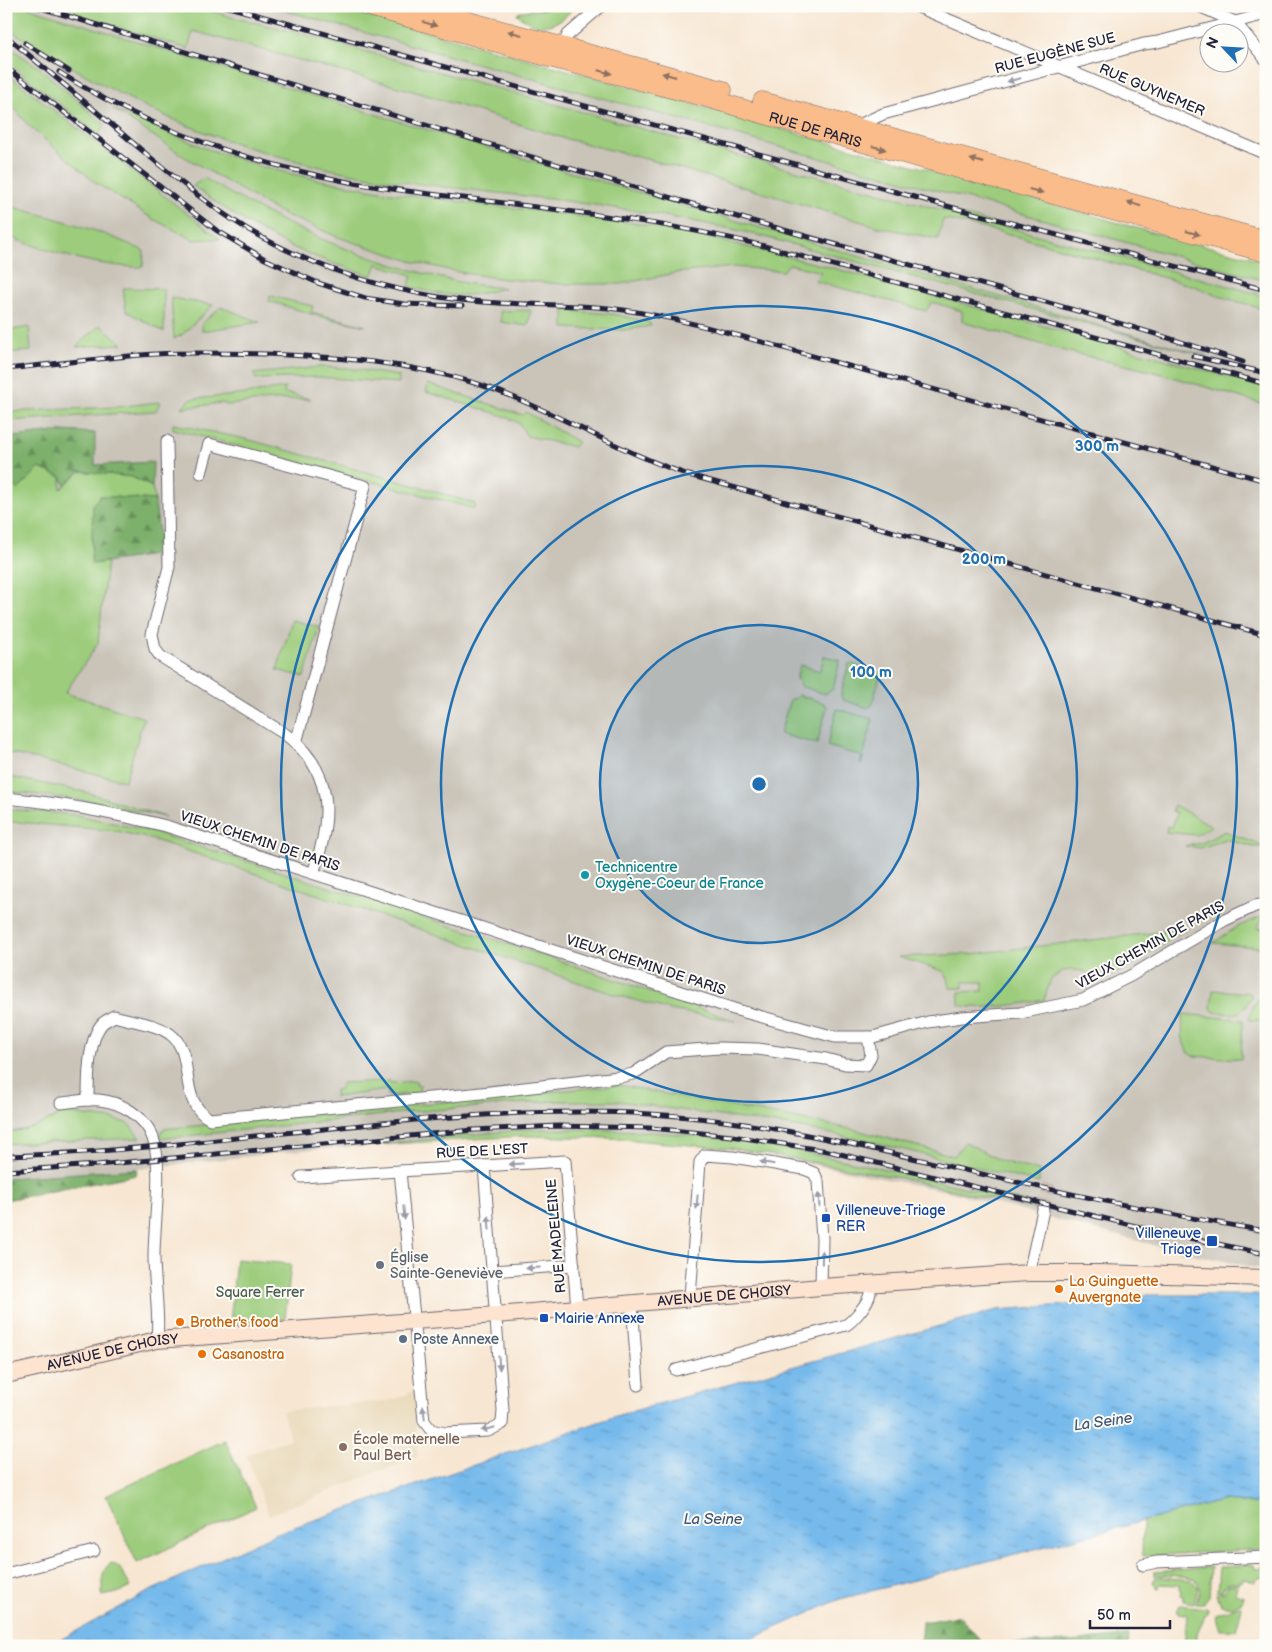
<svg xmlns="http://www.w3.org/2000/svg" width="1272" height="1652" font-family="'Balsamiq Sans',sans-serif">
  <defs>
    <pattern id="forest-firs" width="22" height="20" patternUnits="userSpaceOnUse" patternTransform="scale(1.25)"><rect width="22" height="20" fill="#7db06b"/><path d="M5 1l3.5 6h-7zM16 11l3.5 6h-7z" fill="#668f59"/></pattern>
    <pattern id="water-ripples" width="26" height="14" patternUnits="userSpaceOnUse" patternTransform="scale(1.25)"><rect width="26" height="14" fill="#76baec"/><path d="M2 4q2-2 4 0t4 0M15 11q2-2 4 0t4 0" fill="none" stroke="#6097c0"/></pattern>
  </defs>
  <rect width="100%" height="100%" fill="#fdfcf7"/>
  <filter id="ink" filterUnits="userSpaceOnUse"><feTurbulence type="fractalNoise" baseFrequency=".02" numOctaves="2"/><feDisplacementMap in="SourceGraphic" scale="10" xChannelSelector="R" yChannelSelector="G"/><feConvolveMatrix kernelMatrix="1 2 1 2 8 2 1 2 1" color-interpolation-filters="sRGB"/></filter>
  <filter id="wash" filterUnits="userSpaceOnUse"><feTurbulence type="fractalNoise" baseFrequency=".0096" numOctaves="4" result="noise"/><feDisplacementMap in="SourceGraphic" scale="20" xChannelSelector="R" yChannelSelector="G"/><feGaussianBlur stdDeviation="1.12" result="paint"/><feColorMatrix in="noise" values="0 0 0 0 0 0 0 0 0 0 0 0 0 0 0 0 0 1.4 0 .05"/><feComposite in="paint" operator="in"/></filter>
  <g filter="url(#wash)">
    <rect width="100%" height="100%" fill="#f7e6d2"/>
    <path fill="#e9d9ba" d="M414,1391L418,1456L269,1515L246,1455L290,1439L282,1411L394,1400Z"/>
    <path fill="#c9c3b8" d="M6,6H287L1266,272V1269L1256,1268L1161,1247L950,1192L735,1149L610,1138L524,1136L303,1150L137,1169L6,1178Z"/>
    <g fill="#9ccc7b" stroke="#5f775b">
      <path d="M6,6H24C416,130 811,243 1207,356L750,233C670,215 589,203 507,194C441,186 373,181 309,164C257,151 205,135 157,112C105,88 56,58 6,28Z"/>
      <path d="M49,6H196L231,17L304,34L718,150L1266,296V310L1215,295L1197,287L1013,235L943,219L938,239L879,227L658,162L563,138L413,91L193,31L188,49Z"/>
      <path d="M268,6H330L455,39L1014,193L1140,229L1266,261V281Z"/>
      <path d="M554,6H571C571,13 567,15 562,19C545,30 532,27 517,14C526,7 541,13 554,6Z"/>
      <path d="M6,45L41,69L105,125L99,135L6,61Z"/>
      <path d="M6,73L220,239L194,240L153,219L96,183L28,125L6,97Z"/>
      <path d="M113,109L205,148L266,168L315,179L391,193L643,224L693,234L826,266L1266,387V405L1159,373L1065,351L962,322V311L932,302L926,311L815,281L821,272L789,264L783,271L734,267L676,273L620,284H561L505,279L458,272L411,261L338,237L277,211L185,157Z"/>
      <path d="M204,178C244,202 285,224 329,242C370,259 415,272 459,282C474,285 489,286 504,288C466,298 446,298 409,286L412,275L377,264L372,276C337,265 301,253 268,235C242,220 217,204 193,186Z"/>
      <path d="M6,205C53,218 100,229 144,251L143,267C95,267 51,252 6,236Z"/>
      <path d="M123,288L164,289V332L126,311Z"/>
      <path d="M270,296L313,306L311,312L366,326L321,317L269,301Z"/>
      <path d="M171,298L213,305L182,335L174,339Z"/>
      <path d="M221,307L260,322L202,331V323Z"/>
      <path d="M531,310L528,326L501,322L500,311Z"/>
      <path d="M564,310L613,314L649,322L651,326L623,330L564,328Z"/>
      <path d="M100,325L123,344L76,347Z"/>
      <path d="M29,327L31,351L6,353V331Z"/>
      <path d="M320,367L348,368L399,376V383L317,377L256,379L253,374Z"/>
      <path d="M428,384L523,415L526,412L578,442L574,447L527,436L519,423L504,416L426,392Z"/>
      <path d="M285,388L284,393L311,399L270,400L228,405L221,403L193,407L191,405L190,407L181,408L191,399L238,395Z"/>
      <path d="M160,402L156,411L6,421V412L115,407Z"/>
      <path d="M173,424L246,439L431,490L475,504V509L173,429Z"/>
      <path d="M39,468L61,477V489L80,471L132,477L152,487L155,500L100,496L92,564L107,562L98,643L65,693L144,718L125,781L6,752V481H9L18,489Z"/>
      <path d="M292,620L319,627L304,677L277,670Z"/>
      <path d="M824,656L840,660L833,689L825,694L800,686L799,681L796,679L800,665L820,671Z"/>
      <path d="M849,663L881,673L872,705L868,708L843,700L841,695Z"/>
      <path d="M798,695L824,703L827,707L817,744L780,734L790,699H795Z"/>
      <path d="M837,709L873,719L861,765V756L827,746Z"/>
      <path d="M6,776L89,793L165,817L96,802L6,791Z"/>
      <path d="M1174,805L1212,826L1196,835L1166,832L1167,826L1172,828L1177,813L1172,811Z"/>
      <path d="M6,809L77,815L149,831L294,876L552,958L736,1021L670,1010L613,994L158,841L117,831L6,821Z"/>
      <path d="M1225,831L1265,847H1254L1225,839L1201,848L1185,846L1202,843Z"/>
      <path d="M1263,916L1266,917V921L1261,919L1258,928L1263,929L1266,926V948L1213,943L1237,927Z"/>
      <path d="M1186,929L1123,970L1101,981L1083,971L1073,970L1063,971L1051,979L1044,1000C1022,1004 981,1011 959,1005V992L983,991V982H963V988H950L948,978L943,971L898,957L971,954Z"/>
      <path d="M1213,990L1249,993L1252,995C1239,1019 1239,1014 1214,1012L1211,1008Z"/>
      <path d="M1262,994H1266V1021L1249,1020L1253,1006Z"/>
      <path d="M1183,1014L1243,1020L1241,1059L1192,1056C1179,1044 1183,1030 1183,1014Z"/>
      <path d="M390,1081L391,1083L416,1081V1085H420L419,1090L415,1094L388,1096L387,1090L335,1097V1090L340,1089L341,1083Z"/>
      <path d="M619,1085L856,1130L954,1156L965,1142L1001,1161L1039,1171V1183L877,1143L796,1127L618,1101H555L410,1112L159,1139L163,1129Z"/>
      <path d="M63,1113L113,1119L129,1124L140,1138L6,1144V1132C28,1131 45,1123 63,1113Z"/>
      <path d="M531,1129C595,1129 660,1130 724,1139C827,1153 929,1180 1031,1203L1035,1209L902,1178L735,1149L610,1138L524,1136L358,1146Z"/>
      <path d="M236,1259L291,1264L285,1319L230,1323Z"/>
      <path d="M225,1440L256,1507L137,1563L106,1496Z"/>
      <path d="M1222,1501L1266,1504V1549L1142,1556L1143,1521Z"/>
      <path d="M112,1563L119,1567L131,1587L117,1593L103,1596L102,1594C103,1583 100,1568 112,1563Z"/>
      <path d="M1254,1565L1255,1569L1262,1568V1565H1266V1577L1257,1578L1255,1582L1243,1578L1242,1582L1239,1581L1238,1584C1230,1581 1226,1583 1222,1591L1217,1592L1219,1567Z"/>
      <path d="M1211,1567L1209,1597L1204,1603H1196L1200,1590L1196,1579C1187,1576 1162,1574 1154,1576V1572Z"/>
      <path d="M1160,1577L1192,1580L1198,1588L1194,1603L1183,1601V1596H1180L1181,1590H1179V1585L1160,1584L1159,1588H1156V1584L1153,1583L1154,1578Z"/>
      <path d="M1233,1584L1237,1586L1235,1594L1244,1597L1242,1602L1232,1607L1221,1605L1217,1594L1224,1592L1228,1585Z"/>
      <path d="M1180,1605L1207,1608L1208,1610L1197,1633V1646H1184L1187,1615L1179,1613V1611H1177Z"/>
      <path d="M1239,1606H1241L1242,1608L1236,1630H1220L1216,1617V1614Z"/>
    </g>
    <g fill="url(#forest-firs)" stroke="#506953">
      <path d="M62,431L95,433V465L153,462L152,487L132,477L80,471L65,485L61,477L39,468L18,490L9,482L6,481V438Z"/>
      <path d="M100,496L155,500L161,554L91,564L93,504Z"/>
      <path d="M137,1169L136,1175L6,1200V1178Z"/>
      <path d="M959,1616L984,1644L1071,1642L1129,1635L1128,1646H920L922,1622Z"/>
    </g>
    <path fill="url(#water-ripples)" stroke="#4c6e94" d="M1145,1295H1266V1504L1222,1501L840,1599L736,1646H49L150,1591L277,1533L619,1415L997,1310L1121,1301Z"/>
  </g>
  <g filter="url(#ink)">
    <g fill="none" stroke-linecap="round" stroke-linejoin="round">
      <path stroke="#ccbfb4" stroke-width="11" stroke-dasharray="11 5.5" stroke-linecap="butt" d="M1043,1210L1050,1181"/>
      <g stroke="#6d6770" stroke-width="13">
        <g id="street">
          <path d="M916,6L1266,154"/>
          <path d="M1199,6L1235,22L1266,60"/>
          <path d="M560,50L568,35L601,6"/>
          <path d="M855,127L883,114L1144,44L1158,42L1266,14"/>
          <path d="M167,441L169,567L152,634L155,649L160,656L285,734C336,772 332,820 313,873"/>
          <path d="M201,473L209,444L365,486L296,743"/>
          <path d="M6,798C61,803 113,813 166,826L737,1010L835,1037H873L928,1022L962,1017L1020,1013L1083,1000L1132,975L1225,920L1255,906L1266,904"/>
          <path d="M88,1100C88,1080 88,1042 101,1025C104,1021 110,1019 114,1016C131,1021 157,1024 170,1034C197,1053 176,1101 210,1119L472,1094L619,1077L633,1074L666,1052L719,1048L758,1049L826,1059L845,1064L866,1065L871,1055L868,1037"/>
          <path d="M61,1103C73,1102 86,1099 99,1100C121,1102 145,1116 153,1138C163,1167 154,1224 154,1256C154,1284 160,1312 157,1340"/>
          <path d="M400,1171L424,1421L431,1430L445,1433L488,1431L502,1424L503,1410L484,1166"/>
          <path d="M301,1177L565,1161L577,1308"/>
          <path d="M493,1271L574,1265"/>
          <path d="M1029,1273L1043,1210"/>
          <path d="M690,1297L700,1162L705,1155L733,1157L804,1169L814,1173L818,1181L822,1239L821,1287"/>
          <path d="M632,1303L638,1385"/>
          <path d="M676,1370L846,1325C854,1320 869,1302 870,1293C870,1290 869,1287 869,1285"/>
          <path d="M1143,1565L1157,1562L1266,1557"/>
          <path d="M6,1574L94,1551"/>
        </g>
      </g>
      <g stroke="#6d6770" stroke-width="18">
        <g id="secondary">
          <path id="s1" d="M6,1375L157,1340L496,1315L821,1287L1029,1273H1101L1266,1278"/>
        </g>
      </g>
      <g stroke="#6d6770" stroke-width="19">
        <g id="primary">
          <path id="s2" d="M366,6L557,60L703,97L852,140L1266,253"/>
          <path d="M414,6L723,90"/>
          <path d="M762,101L1266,240"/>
        </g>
      </g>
      <use href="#street" stroke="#fff" stroke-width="11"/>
      <use href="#secondary" stroke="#fde4d0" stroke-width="16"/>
      <use href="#primary" stroke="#f9bc8a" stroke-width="18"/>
      <g stroke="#22223b" stroke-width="5">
        <g id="rail">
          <path d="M35,6C277,80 519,155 763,224C923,270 1085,309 1243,362"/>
          <path d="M225,6L943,205L1266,290"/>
          <path d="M6,36C48,71 90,106 132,142C173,176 214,211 261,237C316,267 377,287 439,297C495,306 552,303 608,308C653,313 696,324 740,336L1266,481"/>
          <path d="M25,43L69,71"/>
          <path d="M6,67L216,230L265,259L318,283L365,298L404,304L462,306"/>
          <path d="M59,72C143,126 241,160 339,180C391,191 444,195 496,202C586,213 676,224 764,246L1266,384"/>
          <path d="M1193,356L1266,373"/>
          <path d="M6,369C56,364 106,357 156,354C193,352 229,353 266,354C338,357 408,362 478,384C551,408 616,451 689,475L1266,635"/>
          <path d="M6,1156C221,1150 435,1102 650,1114C761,1120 869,1148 977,1173C1073,1195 1169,1215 1266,1231"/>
          <path d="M6,1171L97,1165L474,1130L558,1126L651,1128L732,1136L828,1151L1160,1232L1266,1254"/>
        </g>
      </g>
      <use href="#rail" stroke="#fdfcf7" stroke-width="3" stroke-dasharray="9" stroke-linecap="butt"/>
    </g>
    <defs><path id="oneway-solid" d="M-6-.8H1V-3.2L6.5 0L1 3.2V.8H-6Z" transform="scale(1.25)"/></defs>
    <g fill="#8e6f62">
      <use href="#oneway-solid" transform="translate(430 24) rotate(16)"/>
      <use href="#oneway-solid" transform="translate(515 33) rotate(-165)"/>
      <use href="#oneway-solid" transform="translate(605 72) rotate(14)"/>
      <use href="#oneway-solid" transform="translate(669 75) rotate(-165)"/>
      <use href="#oneway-solid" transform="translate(879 148) rotate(15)"/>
      <use href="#oneway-solid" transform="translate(977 161) rotate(-165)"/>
      <use href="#oneway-solid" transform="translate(1036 191) rotate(15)"/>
      <use href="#oneway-solid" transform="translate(1134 204) rotate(-163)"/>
      <use href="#oneway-solid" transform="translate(1193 233) rotate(15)"/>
    </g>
    <g fill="#9c9ca7">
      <use href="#oneway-solid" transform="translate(1014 80) rotate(165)"/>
      <use href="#oneway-solid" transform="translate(767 1163) rotate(-170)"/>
      <use href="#oneway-solid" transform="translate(516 1164) rotate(177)"/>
      <use href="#oneway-solid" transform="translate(819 1200) rotate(-94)"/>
      <use href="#oneway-solid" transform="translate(697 1202) rotate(95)"/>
      <use href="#oneway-solid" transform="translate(404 1213) rotate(85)"/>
      <use href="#oneway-solid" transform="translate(489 1223) rotate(-94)"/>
      <use href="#oneway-solid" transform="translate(822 1257) rotate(-89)"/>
      <use href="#oneway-solid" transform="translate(533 1268) rotate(176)"/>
      <use href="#oneway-solid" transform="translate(499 1363) rotate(86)"/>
      <use href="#oneway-solid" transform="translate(424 1413) rotate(-97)"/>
      <use href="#oneway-solid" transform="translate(488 1429) rotate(166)"/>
    </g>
  </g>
  <circle cx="759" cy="784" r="159" fill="#1f6fb2" fill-opacity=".12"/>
  <g fill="none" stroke="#1f6fb2" stroke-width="2.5">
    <circle cx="759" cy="784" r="159"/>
    <circle cx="759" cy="784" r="318"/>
    <circle cx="759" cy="784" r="478"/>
  </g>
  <circle fill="#0f9aa8" stroke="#fdfcf7" stroke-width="2" cx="585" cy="875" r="5"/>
  <g fill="#1a4fb4" stroke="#fdfcf7" stroke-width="2">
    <rect x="821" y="1213" width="10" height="10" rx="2.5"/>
    <rect x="1206" y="1235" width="12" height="12" rx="2.5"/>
    <rect x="539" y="1313" width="10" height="10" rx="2.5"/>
  </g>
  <circle fill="#6b7280" stroke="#fdfcf7" stroke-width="2" cx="380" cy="1265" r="5"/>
  <g fill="#e8710a" stroke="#fdfcf7" stroke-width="2">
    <circle cx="1059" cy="1289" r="5"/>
    <circle cx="180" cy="1322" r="5"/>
    <circle cx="202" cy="1354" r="5"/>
  </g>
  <circle fill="#5c6f8a" stroke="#fdfcf7" stroke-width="2" cx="403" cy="1339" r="5"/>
  <circle fill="#8d6e63" stroke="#fdfcf7" stroke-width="2" cx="343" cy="1447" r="5"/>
  <g text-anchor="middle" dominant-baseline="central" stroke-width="4" stroke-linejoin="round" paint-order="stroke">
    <g font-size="14" fill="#22223b" stroke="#fdfcf7">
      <text transform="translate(1055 53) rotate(-15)">RUE EUGÈNE SUE</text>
      <text transform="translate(1152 90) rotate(23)">RUE GUYNEMER</text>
      <text stroke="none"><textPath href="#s2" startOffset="466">RUE DE PARIS</textPath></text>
      <text transform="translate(260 841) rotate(18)">VIEUX CHEMIN DE PARIS</text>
      <text transform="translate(1150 945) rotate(-29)">VIEUX CHEMIN DE PARIS</text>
      <text transform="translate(646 965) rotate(18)">VIEUX CHEMIN DE PARIS</text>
      <text transform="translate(482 1151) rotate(-3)">RUE DE L'EST</text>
      <text transform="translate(556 1236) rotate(-95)">RUE MADELEINE</text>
      <text stroke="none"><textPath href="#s1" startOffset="724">AVENUE DE CHOISY</textPath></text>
      <text stroke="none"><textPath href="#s1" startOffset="109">AVENUE DE CHOISY</textPath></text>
    </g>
    <g font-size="14" fill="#0d838f" stroke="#fdfcf7" text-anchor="start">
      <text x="595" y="867">Technicentre<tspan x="595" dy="16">Oxygène-Coeur de France</tspan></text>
    </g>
    <g font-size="14" fill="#164399" stroke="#fdfcf7" text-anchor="start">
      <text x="836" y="1210">Villeneuve-Triage<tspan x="836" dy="16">RER</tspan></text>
      <text x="1201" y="1233" text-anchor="end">Villeneuve<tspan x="1201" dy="16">Triage</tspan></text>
      <text x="554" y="1318">Mairie Annexe</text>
    </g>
    <g font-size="14" fill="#5b616d" stroke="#fdfcf7" text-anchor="start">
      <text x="390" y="1257">Église<tspan x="390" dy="16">Sainte-Geneviève</tspan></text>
    </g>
    <g font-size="14" fill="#c56008" stroke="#fdfcf7" text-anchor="start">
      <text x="1069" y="1281">La Guinguette<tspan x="1069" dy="16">Auvergnate</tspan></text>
      <text x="190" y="1322">Brother's food</text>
      <text x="212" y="1354">Casanostra</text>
    </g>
    <g font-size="14" fill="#4d5e51" stroke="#fdfcf7">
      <text x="260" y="1292">Square Ferrer</text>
    </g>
    <g font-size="14" fill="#4e5e75" stroke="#fdfcf7" text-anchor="start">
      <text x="413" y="1339">Poste Annexe</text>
    </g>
    <g font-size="14" fill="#785e54" stroke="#fdfcf7" text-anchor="start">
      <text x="353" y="1439">École maternelle<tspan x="353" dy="16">Paul Bert</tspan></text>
    </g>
    <g font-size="15" font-style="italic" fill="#3f5779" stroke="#fdfcf7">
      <text transform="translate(1103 1422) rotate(-8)">La Seine</text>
      <text x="713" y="1519">La Seine</text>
    </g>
  </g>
  <circle cx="759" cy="784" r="8" fill="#1f6fb2" stroke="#fdfcf7" stroke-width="2.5"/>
  <g font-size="15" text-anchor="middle" font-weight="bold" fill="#1f6fb2" stroke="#fdfcf7" stroke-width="4" stroke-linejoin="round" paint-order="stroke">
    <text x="1097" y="451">300 m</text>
    <text x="984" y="564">200 m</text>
    <text x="871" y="677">100 m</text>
  </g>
  <rect width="1272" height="1652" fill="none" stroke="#fdfcf7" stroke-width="25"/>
  <g transform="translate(1224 48) rotate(295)"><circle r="24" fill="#fdfcf7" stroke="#a5a5ac"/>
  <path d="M0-4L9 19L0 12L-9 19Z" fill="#1f6fb2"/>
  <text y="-8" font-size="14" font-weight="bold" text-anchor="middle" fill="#22223b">N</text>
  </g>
  <path d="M1090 1620v8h80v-8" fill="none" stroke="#22223b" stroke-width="2.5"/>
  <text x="1097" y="1620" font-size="15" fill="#22223b" stroke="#fdfcf7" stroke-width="4" paint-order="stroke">50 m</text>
</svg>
